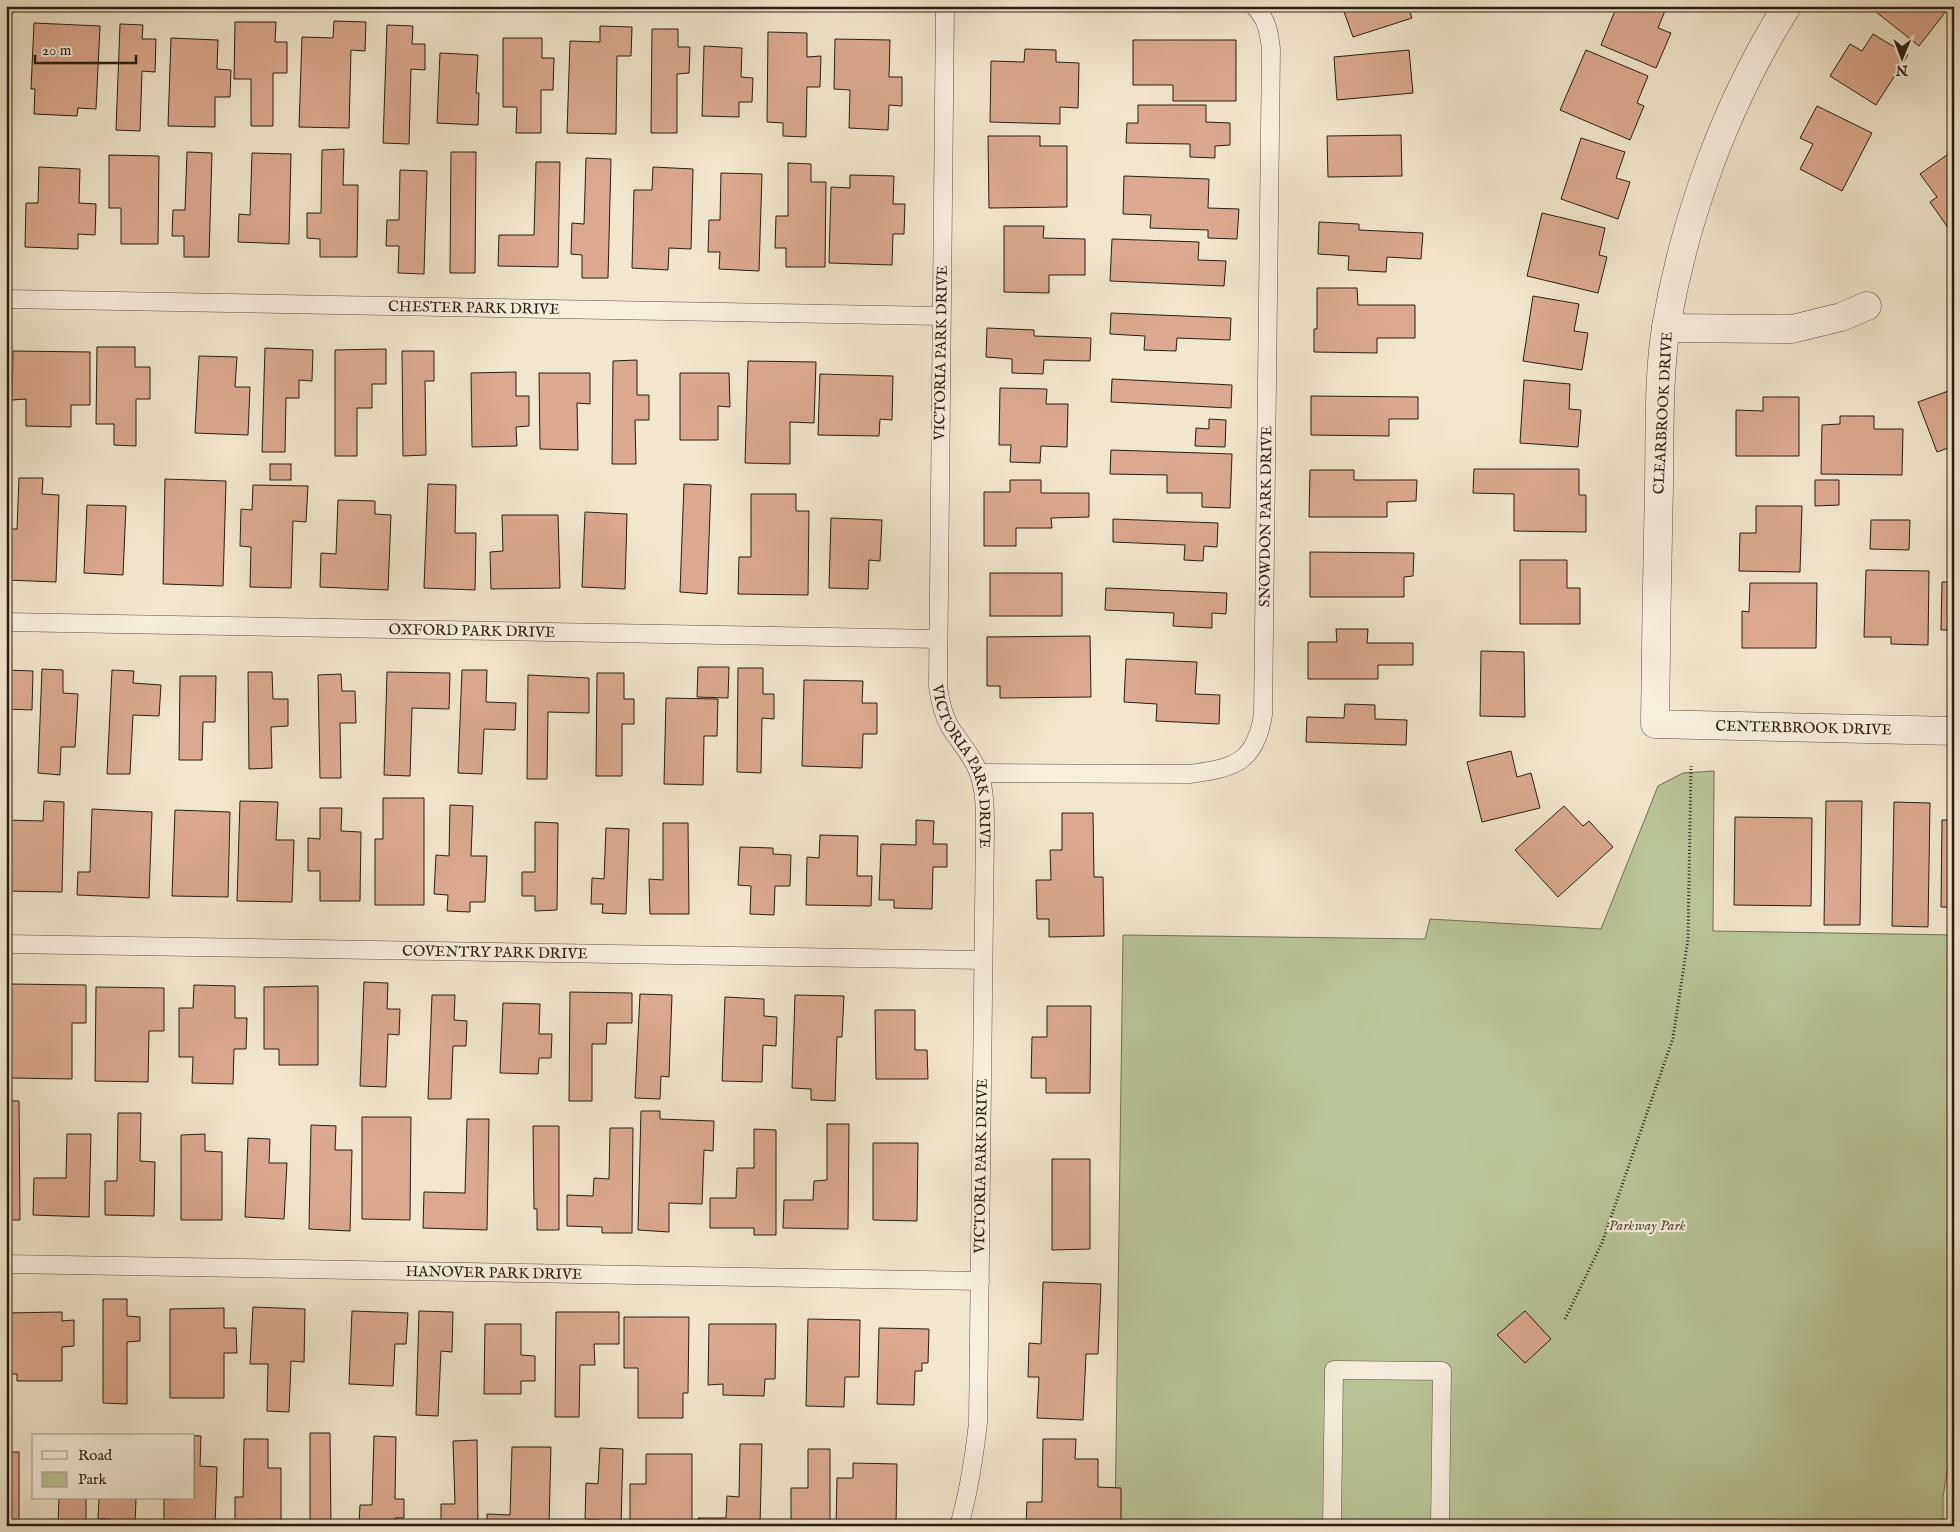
<svg xmlns="http://www.w3.org/2000/svg" width="1960" height="1532" font-family="'IM FELL English',serif">
  <rect width="100%" height="100%" fill="#f2e6cc"/>
  <filter id="stains"><feTurbulence type="fractalNoise" baseFrequency=".004" numOctaves="4"/><feColorMatrix values="0 0 0 0 .2 0 0 0 0 .09 0 0 0 0 .02 0 0 0 .5 -.17"/></filter>
  <radialGradient id="worn" r=".72"><stop offset=".6" stop-color="#630" stop-opacity="0"/><stop offset="1" stop-color="#630" stop-opacity=".3"/></radialGradient>
  <path fill="#b9c598" stroke="#727154" d="M1714,771L1713,931L1954,935V1428L1943,1497V1526H1115L1123,935L1425,939L1430,919L1601,929L1658,786L1683,773Z"/>
  <g fill="#daa98f" stroke="#2a1d10">
    <path d="M1342,6H1408L1412,18L1353,37Z"/>
    <path d="M1617,6H1667L1658,28L1671,33L1656,68L1601,45Z"/>
    <path d="M1872,6H1950L1919,46L1871,8Z"/>
    <path d="M334,21L366,22L365,51L351,50L349,128L299,127L302,37L333,38Z"/>
    <path d="M235,22H276L275,42H287V73H273V126H251V79H234Z"/>
    <path d="M34,23L100,26L96,109L78,108L77,116L34,114L35,89H31Z"/>
    <path d="M120,24L143,25L142,39H156L155,72L142,71L140,131L116,130Z"/>
    <path d="M387,25L413,26L412,44H425V70L411,69L409,144L383,143Z"/>
    <path d="M600,26L632,27L631,56H617L616,134L567,133L570,41L600,42Z"/>
    <path d="M652,29H678V47H690L689,73L677,74V133H651Z"/>
    <path d="M768,32L807,33V57L821,56L820,87H807L806,137L783,136V123L767,122Z"/>
    <path d="M1873,34L1908,55L1876,105L1830,76L1850,44L1862,51Z"/>
    <path d="M171,38L218,40L217,69L231,70L230,97H215V127L168,126Z"/>
    <path d="M503,38H542V58H554L553,90H541V133H516L517,107H503Z"/>
    <path d="M835,39L890,40L889,77H902V106L889,105L888,130L849,128L850,90L834,89Z"/>
    <path d="M1133,40H1236V101H1173V85H1133Z"/>
    <path d="M704,46L742,48L741,77L753,78L752,102H739V117L702,116Z"/>
    <path d="M1025,49L1056,50V62L1079,63L1078,108L1060,107V124L990,122L991,61L1024,62Z"/>
    <path d="M1409,50L1413,93L1337,100L1334,57Z"/>
    <path d="M1586,50L1648,76L1637,103L1644,106L1630,140L1560,110Z"/>
    <path d="M440,53L478,55L476,93H479L478,125L437,123Z"/>
    <path d="M1138,105H1206V122L1230,123V145L1215,146V158L1190,157V144L1126,143L1127,123H1138Z"/>
    <path d="M1817,106L1872,133L1842,191L1800,169L1813,144L1800,138Z"/>
    <path d="M1401,135L1402,176L1328,177L1327,136Z"/>
    <path d="M988,136H1040V146H1067V207L989,208Z"/>
    <path d="M1581,138L1625,152L1616,178L1630,182L1618,219L1561,199Z"/>
    <path d="M344,149L343,185H358L357,257H320V239L307,238V213H321L322,150Z"/>
    <path d="M1954,150V230L1951,232L1930,202L1937,197L1920,174Z"/>
    <path d="M187,152L212,153L209,257H184V236H172L173,210H185Z"/>
    <path d="M451,152H476L475,273H450Z"/>
    <path d="M252,153L291,154L289,244L238,242L239,214L250,215Z"/>
    <path d="M109,155L159,156L158,244H121V208H109Z"/>
    <path d="M586,158L611,159L608,278H582V255L571,254L572,223L584,224Z"/>
    <path d="M536,162H560L558,267L498,266L499,235H534Z"/>
    <path d="M788,163L811,164V182H826L825,267H786V248H775L776,216H788Z"/>
    <path d="M39,167L80,169L79,203L96,204L95,235L78,234V249L25,247L26,203H38Z"/>
    <path d="M653,167L693,169L691,249L669,248L668,270L632,268L634,190H652Z"/>
    <path d="M400,170L427,171L424,274L398,273L399,246H386L387,220H399Z"/>
    <path d="M721,173L762,174L759,271L719,269L720,252H708L709,220H720Z"/>
    <path d="M850,175L894,176L893,204H905L904,234H893L892,265L829,263L831,187L850,188Z"/>
    <path d="M1124,176L1209,179L1208,208L1239,209L1237,239L1208,238V230L1150,228L1151,215L1123,214Z"/>
    <path d="M1542,213L1605,228L1599,255L1607,257L1598,293L1527,276Z"/>
    <path d="M1319,222L1359,224V230L1423,233L1421,259L1387,257L1386,272L1348,270L1349,256L1318,254Z"/>
    <path d="M1004,226H1044L1043,238L1085,239V275H1049V293L1004,292Z"/>
    <path d="M1112,239L1199,242L1198,260L1226,261L1224,286L1110,281Z"/>
    <path d="M1317,288H1357L1358,305H1415V338H1377V353L1314,352V329H1317Z"/>
    <path d="M1533,296L1579,304L1574,331L1588,333L1582,370L1523,361Z"/>
    <path d="M1111,313L1231,318L1230,340L1177,338L1176,351L1144,350L1145,336L1110,334Z"/>
    <path d="M987,328L1034,330V336L1091,338L1090,361L1044,360L1043,374L1012,373V359L986,357Z"/>
    <path d="M97,347H135V367H150V399H136V446L114,445V424H96Z"/>
    <path d="M265,348L313,350L312,381L299,380V398H286L285,452H262Z"/>
    <path d="M386,349V384H372V408H357V456H335V350Z"/>
    <path d="M13,351L90,352V405H71V427L26,426V399L12,400Z"/>
    <path d="M402,351H434V381H425L426,455L403,456Z"/>
    <path d="M199,356L237,357L235,387H250L248,435L195,433Z"/>
    <path d="M637,360V395H649V420H635L636,464H612L613,361Z"/>
    <path d="M748,361L816,362L814,423L790,422V464L745,463Z"/>
    <path d="M516,372V396H529V426L516,427L517,446L472,447L471,373Z"/>
    <path d="M539,373H590V404L577,403L578,450L540,449Z"/>
    <path d="M680,373H729L730,407L718,406V440H680Z"/>
    <path d="M820,374L893,376L892,420L880,419L879,436L818,435Z"/>
    <path d="M1112,379L1232,385L1231,408L1111,402Z"/>
    <path d="M1524,380L1570,384L1569,409L1581,410L1578,447L1520,443Z"/>
    <path d="M1000,388L1047,389L1046,404H1068L1067,447L1041,446L1040,463L1010,462L1011,445H999Z"/>
    <path d="M1954,389V446L1937,452L1918,402Z"/>
    <path d="M1311,396L1418,397V419H1389V436L1311,435Z"/>
    <path d="M1763,397H1799V456H1736V410L1763,411Z"/>
    <path d="M1840,416H1874V429H1903L1902,475L1821,474L1822,425L1840,424Z"/>
    <path d="M1209,419L1226,420L1225,447L1195,446L1196,428L1209,429Z"/>
    <path d="M1111,450L1232,454L1230,508L1202,507V493H1167V475L1110,474Z"/>
    <rect x="270" y="464" width="21" height="16"/>
    <path d="M1474,469H1579V495H1586V532L1514,531V494L1473,493Z"/>
    <path d="M1310,470H1354V480H1417L1416,501L1387,502V517H1309Z"/>
    <path d="M19,478H43L42,494L59,495L56,582L6,580L7,529H17Z"/>
    <path d="M165,479L226,481L223,586L163,584Z"/>
    <path d="M1010,480H1041V493H1089V517L1051,518L1052,528H1016V546H984V492H1010Z"/>
    <path d="M1815,480H1839V505L1815,506Z"/>
    <path d="M428,484L456,485L455,533H476L475,590L424,588Z"/>
    <path d="M684,484L711,485L707,594L680,592Z"/>
    <path d="M253,485L308,486L306,522L293,521L291,588L250,587L251,547L240,546L241,509L252,510Z"/>
    <path d="M751,494H796V511H809L808,595L738,594L739,557H751Z"/>
    <path d="M338,500L375,501V514L391,515L388,590L320,587L321,553L336,554Z"/>
    <path d="M87,505L126,506L123,575L84,573Z"/>
    <path d="M1756,506H1802L1800,572L1739,571L1740,533H1756Z"/>
    <path d="M585,512L627,514L625,589L582,587Z"/>
    <path d="M502,515H558L560,588L491,589L490,552L503,551Z"/>
    <path d="M831,518L882,520L880,561L869,560L868,589L829,588Z"/>
    <path d="M1113,519L1218,523L1217,547L1204,546L1203,561L1184,560L1185,545L1113,542Z"/>
    <path d="M1871,520H1910L1909,550L1870,549Z"/>
    <path d="M1310,552L1414,553L1413,576L1404,577V597H1310Z"/>
    <path d="M1520,560H1567V588H1580V624H1520Z"/>
    <path d="M1866,570L1929,571L1928,645L1891,644V637H1864Z"/>
    <rect x="990" y="573" width="72" height="43"/>
    <path d="M1942,582H1954V630H1941Z"/>
    <path d="M1750,583H1817L1816,648H1742V611L1749,612Z"/>
    <path d="M1106,588L1227,593L1226,614L1212,613V628L1173,626L1174,613L1105,610Z"/>
    <path d="M1336,629H1368L1367,643H1413V665H1378V679H1308V642H1337Z"/>
    <path d="M1090,636L1091,697L1000,698V686H987V637Z"/>
    <path d="M1481,651L1524,652L1525,717L1480,716Z"/>
    <path d="M1126,659L1197,662L1195,694L1220,695L1219,724L1156,721L1157,704L1124,702Z"/>
    <path d="M698,667H729L728,698L697,697Z"/>
    <path d="M738,668H763V694H774V719L762,718L761,773L737,772Z"/>
    <path d="M42,669L63,670V693L78,694L75,747H61L60,775L38,773Z"/>
    <path d="M6,670L33,671L32,710L6,709Z"/>
    <path d="M112,670L134,671L133,683L161,685L159,716L133,715L130,774H107Z"/>
    <path d="M462,670H487L486,702L516,703L515,730L484,729L482,774L458,773Z"/>
    <path d="M248,672H272L273,699H288V726L271,727L272,768L249,769Z"/>
    <path d="M387,672L450,673L449,709L412,708L410,776L384,775Z"/>
    <path d="M597,673H624V699H634V724H622V776H596Z"/>
    <path d="M341,674L342,691H355L356,723H340L341,778H320L318,675Z"/>
    <path d="M528,675L589,678V713L548,712L547,779H527Z"/>
    <path d="M180,676H216L215,722H203L202,760H179Z"/>
    <path d="M804,680L863,681L862,703H877V734H863L862,768L802,766Z"/>
    <path d="M666,698L718,699L717,736H704L703,785L664,784Z"/>
    <path d="M1345,704L1375,705V719L1407,720L1406,745L1306,742L1307,717L1344,718Z"/>
    <path d="M1511,751L1517,777L1531,773L1540,808L1482,822L1467,762Z"/>
    <path d="M383,798H424V905H375V839H383Z"/>
    <path d="M44,801L64,802L62,892L6,891V820L43,821Z"/>
    <path d="M240,801L278,802L276,840H294L292,902L237,901Z"/>
    <path d="M1826,801H1862L1860,925H1824Z"/>
    <path d="M1894,802L1930,803L1928,927L1892,926Z"/>
    <path d="M450,805L473,806L471,856H487L485,902H470V912L447,911L448,895L434,894L436,855L449,856Z"/>
    <path d="M1564,806L1583,826L1589,821L1613,847L1558,897L1515,850Z"/>
    <path d="M320,808H342L341,831L361,832L360,901H320V871H308V838L320,839Z"/>
    <path d="M92,809L152,812L149,898L77,895L78,872H90Z"/>
    <path d="M175,810L230,812L228,897L172,896Z"/>
    <path d="M1062,813H1093L1094,877H1103L1104,936L1049,937V919H1037L1036,880H1051L1050,850H1062Z"/>
    <path d="M1735,817L1812,818L1811,906L1734,905Z"/>
    <path d="M916,820L934,821L933,844H947V867H933L932,909L894,908V900H879L881,844L916,845Z"/>
    <path d="M1942,820H1954V907H1941Z"/>
    <path d="M535,822L558,823L557,910L535,911V896H522V872H535Z"/>
    <path d="M663,823H688L689,914H650L649,879L663,880Z"/>
    <path d="M606,828L629,829L626,914L602,913L603,904H591L592,878L604,879Z"/>
    <path d="M820,835L858,836L857,876H872L871,906L806,905L807,857L819,858Z"/>
    <path d="M740,847L773,848V854L791,855L790,886H775L774,915L750,914L751,886L738,885Z"/>
    <path d="M364,982L388,983L387,1009H400L399,1035L388,1034L386,1087L360,1086Z"/>
    <path d="M10,984L86,985V1023H72V1079L10,1078Z"/>
    <path d="M194,985L235,986V1018H247L246,1049H234L233,1084L192,1083L193,1057H179V1008H193Z"/>
    <path d="M318,986V1065H279V1049H264V987Z"/>
    <path d="M96,987L164,988V1031H149L148,1082L95,1081Z"/>
    <path d="M570,992L632,993V1023H607L606,1044H592V1101H569Z"/>
    <path d="M640,994L672,995L669,1077L661,1076L660,1099L635,1098Z"/>
    <path d="M432,995H455L454,1020L467,1021L466,1046H453L451,1099H428Z"/>
    <path d="M795,995L844,996L842,1037H837L835,1101L811,1100V1089L792,1088Z"/>
    <path d="M725,997L764,999V1016L777,1017L776,1046L763,1045L762,1082L722,1081Z"/>
    <path d="M503,1003L540,1004L539,1034H552L551,1058H539L538,1074L500,1073Z"/>
    <path d="M1047,1006H1091L1090,1093H1046V1078H1031L1032,1037H1047Z"/>
    <path d="M875,1010H915V1050H927L928,1079H876Z"/>
    <path d="M6,1101H19L20,1220H6Z"/>
    <path d="M641,1111H660V1119L714,1121L713,1151L704,1150L702,1204L669,1203V1232L638,1230Z"/>
    <path d="M118,1113H141L140,1161L155,1162L154,1216L105,1215V1181H117Z"/>
    <path d="M362,1117H411L410,1220L362,1219Z"/>
    <path d="M467,1119H489L487,1230L423,1228L424,1192L465,1193Z"/>
    <path d="M827,1124H849L848,1229L783,1228L784,1200H813L814,1181L827,1180Z"/>
    <path d="M311,1125L336,1126L335,1150H352L350,1231L309,1229Z"/>
    <path d="M533,1126H559V1230H537V1209H534Z"/>
    <path d="M610,1128H633L632,1233H602V1227L567,1226V1195L593,1196L594,1178L609,1179Z"/>
    <path d="M754,1129L776,1130V1235H754V1228H710V1198H736L737,1168H754Z"/>
    <path d="M67,1134H91L89,1217L33,1215L34,1178H66Z"/>
    <path d="M205,1134V1151L222,1152V1220H181V1135Z"/>
    <path d="M248,1138L270,1139L269,1163H287L284,1219L245,1217Z"/>
    <path d="M873,1143H918L917,1221L873,1220Z"/>
    <path d="M1052,1159H1090V1249L1052,1250Z"/>
    <path d="M1043,1282L1101,1284L1098,1354H1086L1083,1420L1037,1418L1039,1377H1028L1029,1343L1041,1344Z"/>
    <path d="M103,1299H127V1316L140,1317V1341L127,1342V1404L103,1403Z"/>
    <path d="M253,1307L305,1309L304,1362L291,1361L289,1412L267,1411L268,1364H250Z"/>
    <path d="M224,1308V1328H236L237,1353H224V1398H170V1309Z"/>
    <path d="M352,1311L408,1313L406,1344H395L393,1386L349,1384Z"/>
    <path d="M419,1311L453,1312L452,1352L441,1351L438,1416L416,1415Z"/>
    <path d="M1525,1311L1551,1339L1525,1363L1497,1335Z"/>
    <path d="M62,1312V1321L74,1320V1346L62,1347V1381H17V1374H6V1313Z"/>
    <path d="M556,1312H619V1344H594L595,1365H580L579,1417H555Z"/>
    <path d="M624,1317H689L688,1393H683V1418H638V1368H624Z"/>
    <path d="M808,1319L860,1320L859,1377H845L844,1407L806,1406Z"/>
    <path d="M485,1324H521V1355L535,1356V1381H521V1394H484Z"/>
    <path d="M709,1324H776L775,1379H765L764,1396L723,1395V1384L708,1385Z"/>
    <path d="M879,1328L929,1329L928,1363H922V1371H915L914,1405L877,1404Z"/>
    <path d="M310,1433H330L331,1526H310Z"/>
    <path d="M179,1435L201,1436L200,1466L217,1467L215,1526H164V1499L194,1498V1436Z"/>
    <path d="M374,1436L396,1437L395,1499H404V1518H395V1526H359L360,1505H372Z"/>
    <path d="M244,1439H268V1468H281V1526H235V1497H243Z"/>
    <path d="M1043,1439H1076L1075,1459H1098V1487L1121,1488V1526H1026L1027,1502H1042Z"/>
    <path d="M477,1440L478,1526H441V1504H455L453,1441Z"/>
    <path d="M740,1444H762L760,1526H698V1518H726L727,1496L739,1497Z"/>
    <path d="M512,1447H551L549,1526H487V1514L510,1515Z"/>
    <path d="M600,1448L623,1449L621,1526H599L600,1520L585,1519L586,1483L598,1484Z"/>
    <path d="M808,1449H830V1526H808V1522L791,1521V1488H808Z"/>
    <rect x="6" y="1452" width="13" height="74"/>
    <path d="M646,1454H692V1526H630V1484H646Z"/>
    <path d="M853,1463L897,1464L896,1526H836L837,1478H853Z"/>
    <path d="M59,1498H86V1526H58Z"/>
    <path d="M99,1498H136L135,1526H110V1519H98Z"/>
    <path d="M769,1522L797,1523V1526H769Z"/>
  </g>
  <g fill="none" stroke-linecap="round" stroke-linejoin="round">
    <g stroke="#5c4f3f" stroke-width="19">
      <g id="lane">
        <path id="s1" d="M945,6L938,687C940,701 943,715 950,727C960,743 973,756 979,774C985,791 985,810 985,828L978,1423C974,1458 969,1492 959,1526"/>
        <path id="s2" d="M6,299L941,316"/>
        <path id="s3" d="M6,622L938,639"/>
        <path id="s4" d="M979,773L1190,774C1234,768 1255,763 1263,715L1271,49C1269,32 1267,19 1254,6"/>
        <path id="s5" d="M6,944L983,960"/>
        <path id="s6" d="M6,1264L980,1281"/>
        <path d="M1332,1526L1334,1370L1442,1371L1440,1526"/>
      </g>
    </g>
    <g stroke="#5c4f3f" stroke-width="29">
      <g id="street">
        <path id="s7" d="M1787,6C1727,102 1685,215 1666,327C1658,379 1660,433 1659,485C1657,565 1656,644 1655,724L1954,731"/>
        <path d="M1666,328L1792,329L1841,317L1867,306"/>
      </g>
    </g>
    <path stroke="#2a1d10" stroke-width="3" stroke-dasharray="1 2.5" stroke-linecap="butt" d="M1565,1319L1602,1243L1673,1038L1688,939L1691,766"/>
    <use href="#lane" stroke="#f7efde" stroke-width="18"/>
    <use href="#street" stroke="#f7efde" stroke-width="28"/>
  </g>
  <g text-anchor="middle" dominant-baseline="central" stroke-width="4.5" stroke-linejoin="round" paint-order="stroke">
    <g font-size="15" fill="#2a1d10" stroke="#f7efde">
      <text stroke="none"><textPath href="#s2" startOffset="468">CHESTER PARK DRIVE</textPath></text>
      <text transform="translate(941 353) rotate(-89)">VICTORIA PARK DRIVE</text>
      <text transform="translate(1663 413) rotate(-87)">CLEARBROOK DRIVE</text>
      <text stroke="none"><textPath href="#s4" startOffset="514">SNOWDON PARK DRIVE</textPath></text>
      <text stroke="none"><textPath href="#s3" startOffset="466">OXFORD PARK DRIVE</textPath></text>
      <text stroke="none"><textPath href="#s7" startOffset="891">CENTERBROOK DRIVE</textPath></text>
      <text stroke="none"><textPath href="#s1" startOffset="766">VICTORIA PARK DRIVE</textPath></text>
      <text stroke="none"><textPath href="#s5" startOffset="489">COVENTRY PARK DRIVE</textPath></text>
      <text transform="translate(981 1166) rotate(-89)">VICTORIA PARK DRIVE</text>
      <text stroke="none"><textPath href="#s6" startOffset="488">HANOVER PARK DRIVE</textPath></text>
    </g>
    <g font-size="15" font-style="italic" fill="#554f39" stroke="#f7efde">
      <text x="1647" y="1225">Parkway Park</text>
    </g>
  </g>
  <rect width="1960" height="1532" fill="none" stroke="#f2e6cc" stroke-width="25"/>
  <rect x="8" y="8" width="1945" height="1517" fill="none" stroke="#2a1d10" stroke-width="2.5"/>
  <rect x="12" y="12" width="1935" height="1507" fill="none" stroke="#2a1d10"/>
  <rect x="32" y="1434" width="162" height="65" fill="#f7efde" stroke="#a59b8c"/>
  <rect x="42" y="1451" width="25" height="8" fill="#f7efde" stroke="#a59b8c"/>
  <text x="78" y="1460" font-size="15" fill="#2a1d10">Road</text>
  <rect x="42" y="1472" width="25" height="15" fill="#b9c598" stroke="#a59b8c"/>
  <text x="78" y="1484" font-size="15" fill="#2a1d10">Park</text>
  <g transform="translate(1902 58) rotate(181)" stroke="#f7efde" stroke-width="4" paint-order="stroke">
  <path d="M0-4L9 19L0 12L-9 19Z" fill="#2a1d10"/>
  <text y="-8" font-size="14" font-weight="bold" text-anchor="middle" fill="#2a1d10">N</text>
  </g>
  <path d="M35 55v8h101v-8" fill="none" stroke="#2a1d10" stroke-width="2.5"/>
  <text x="42" y="55" font-size="15" fill="#2a1d10" stroke="#f7efde" stroke-width="4" paint-order="stroke">20 m</text>
  <rect width="100%" height="100%" filter="url(#stains)"/>
  <rect width="100%" height="100%" fill="url(#worn)"/>
</svg>
